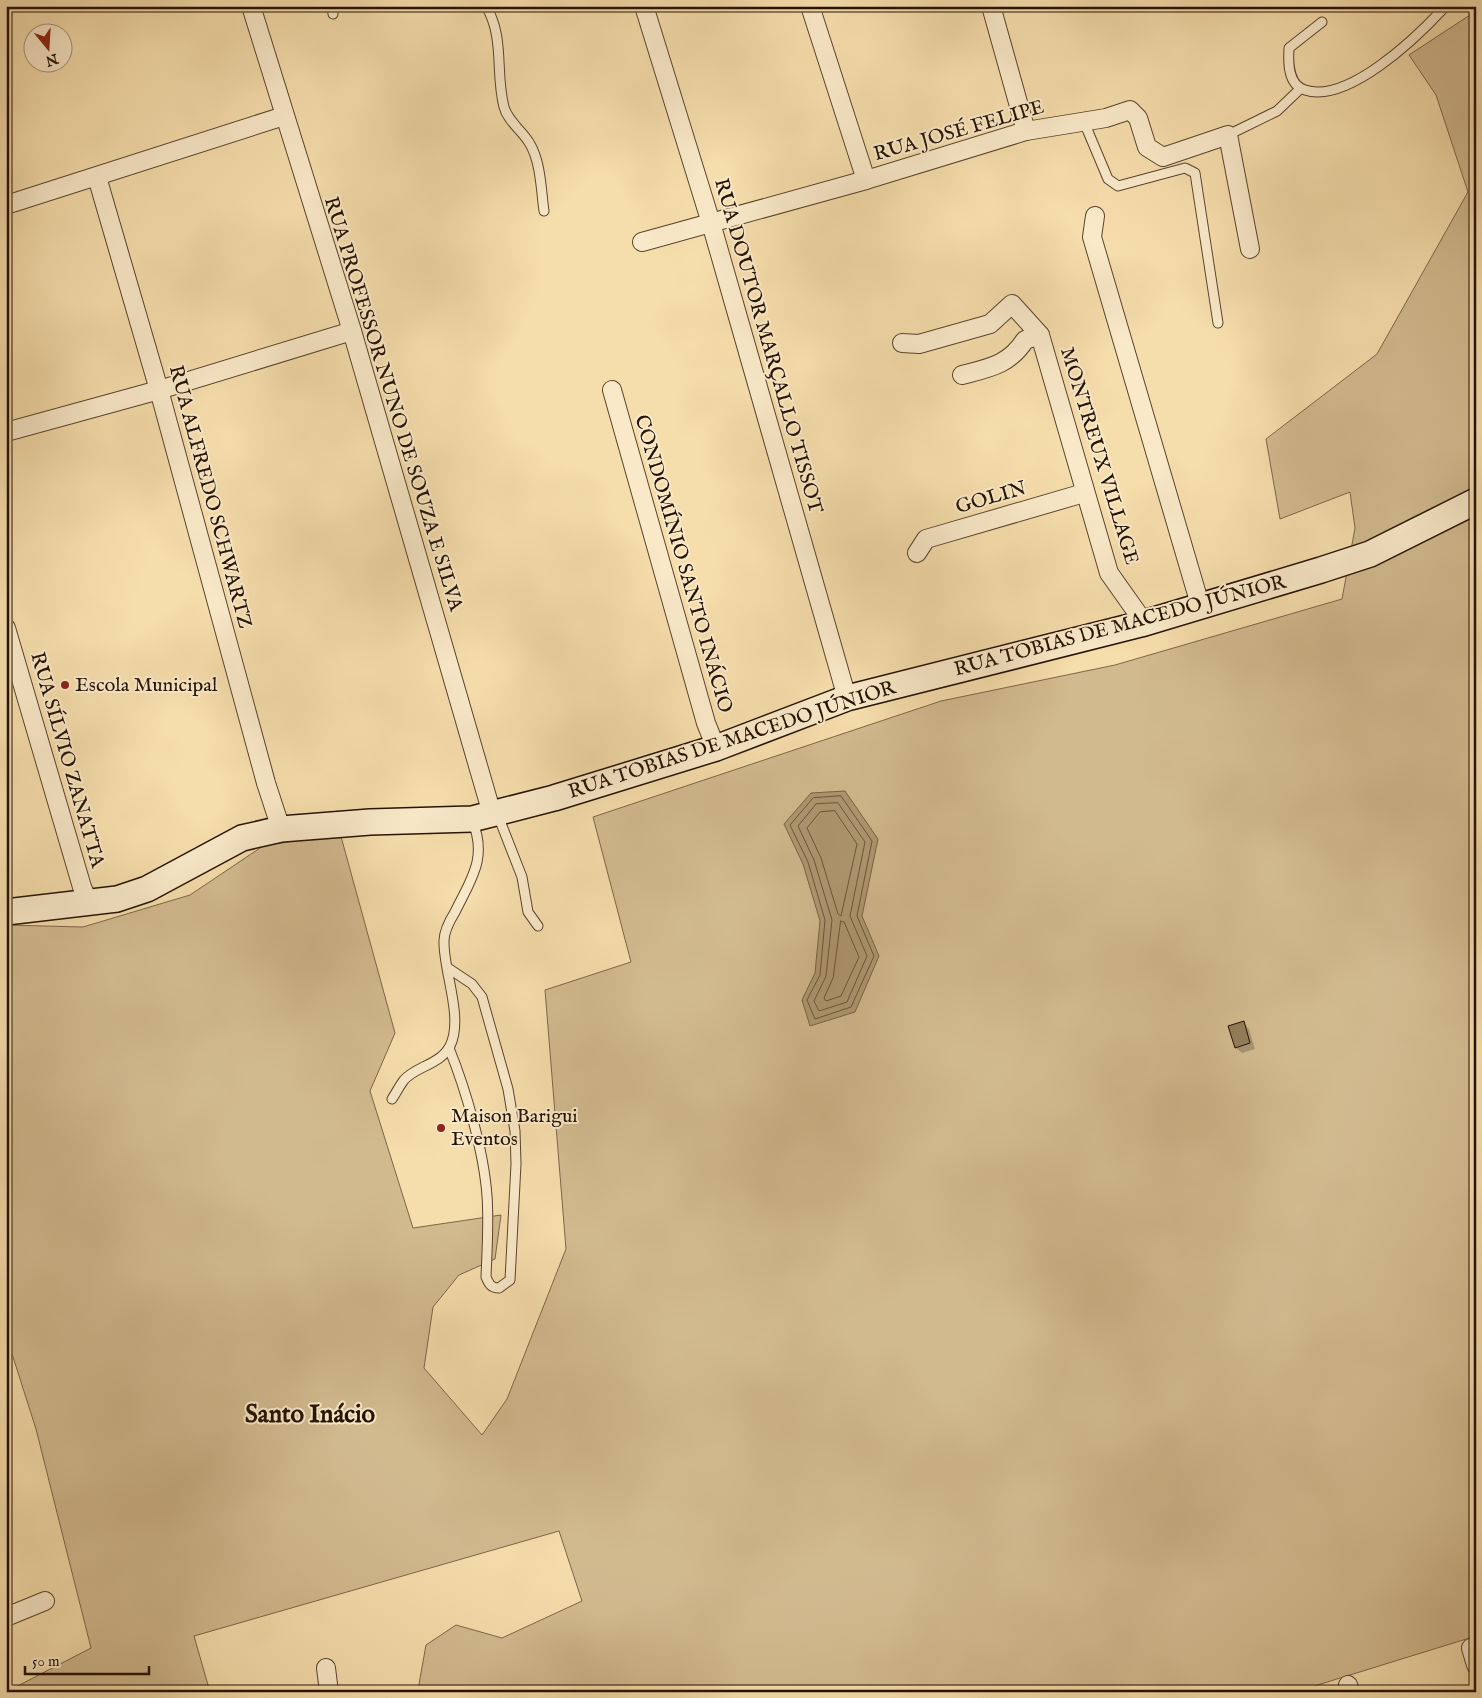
<svg xmlns="http://www.w3.org/2000/svg" width="1482" height="1698" font-family="'IM FELL English',serif">
  <rect width="100%" height="100%" fill="#f6ddac"/>
  <filter id="stains"><feTurbulence type="fractalNoise" baseFrequency=".004" numOctaves="4"/><feColorMatrix values="0 0 0 0 .2 0 0 0 0 .09 0 0 0 0 .02 0 0 0 .5 -.17"/></filter>
  <radialGradient id="worn" r=".72"><stop offset=".6" stop-color="#630" stop-opacity="0"/><stop offset="1" stop-color="#630" stop-opacity=".3"/></radialGradient>
  <path fill="#d2ba8f" stroke="#7c6648" d="M1476,11V1636L1295,1692H422L419,1684L426,1645L456,1625L502,1638L582,1601L559,1531L194,1636L210,1692H6L91,1648L36,1429L6,1335V925L83,927L190,895L263,846L340,833L395,1033L370,1091L413,1228L501,1215L495,1259L459,1275L433,1307L424,1368L482,1435L507,1399L566,1249L545,990L631,962L593,817L941,701L1115,665L1342,599L1355,528L1350,492L1280,519L1266,439L1377,354L1468,192L1436,95L1409,55Z"/>
  <path fill="#af9872" stroke="#786245" d="M845,791L878,839L862,916L879,956L855,1012L810,1026L802,1000L815,973L820,921L803,864L784,824L811,793Z"/>
  <path fill="#0003" d="M1243,1023L1249,1029L1255,1049L1242,1053L1236,1048Z"/>
  <g fill="none" stroke-linecap="round" stroke-linejoin="round">
    <g stroke="#6a553a" stroke-width="1">
      <path d="M841,796L872,841L857,916L874,956L851,1007L815,1019L807,1000L820,975L825,920L808,862L790,825L813,798Z"/>
      <path d="M838,803L865,842L850,916L867,956L847,1002L819,1011L814,1001L826,976L832,920L814,860L798,826L816,804Z"/>
      <path d="M835,811L857,844L841,916L838,914L821,858L807,828L820,812Z"/>
      <path d="M841,921L844,922L859,957L841,996L826,1001L824,998L833,978Z"/>
    </g>
  </g>
  <path fill="#927c5a" stroke="#251201" d="M1244,1021L1250,1043L1235,1048L1228,1026Z"/>
  <g fill="none" stroke-linecap="round" stroke-linejoin="round">
    <g stroke="#59452c" stroke-width="11">
      <g id="lane">
        <path d="M332,6L333,14"/>
        <path d="M486,6C505,38 495,73 504,107C508,122 523,131 530,144C541,163 541,190 544,211"/>
        <path d="M1322,22L1289,48C1288,63 1288,85 1305,90C1347,104 1415,39 1442,10V6"/>
        <path d="M1084,122L1108,179L1118,186L1185,168L1195,173L1218,323"/>
        <path d="M1228,135L1277,111L1300,89"/>
        <path d="M497,813L522,877L528,912L538,926"/>
        <path d="M448,968L472,984L482,997L508,1089L515,1131L516,1164L510,1280L499,1288C491,1288 489,1284 486,1277C487,1250 489,1223 487,1196C484,1152 466,1090 449,1048"/>
        <path d="M392,1099C396,1093 400,1085 404,1080C416,1066 440,1065 450,1046C464,1018 443,970 444,941C444,931 450,920 455,912C471,879 488,858 472,820"/>
      </g>
    </g>
    <g stroke="#59452c" stroke-width="20">
      <g id="street">
        <path d="M251,6L352,331L492,814"/>
        <path d="M644,6L711,223L847,698"/>
        <path d="M810,6L866,180"/>
        <path d="M991,6L1026,131"/>
        <path d="M97,177L159,390L266,783L281,829"/>
        <path d="M6,205L284,116"/>
        <path d="M1095,216L1092,237L1201,608"/>
        <path d="M642,242L866,180L1026,131L1106,118L1130,110L1138,118L1147,147L1163,157L1228,135L1250,249"/>
        <path d="M902,343L919,344L990,324L1012,304L1040,335L1109,573L1138,614L1141,624"/>
        <path d="M962,375C989,368 1009,365 1025,340L1040,335"/>
        <path d="M612,390L706,723L716,748"/>
        <path d="M6,432L159,390L352,331"/>
        <path d="M917,553L926,539L1084,493"/>
        <path d="M6,628L82,887L89,903"/>
        <path d="M6,1617L45,1601"/>
        <path d="M1471,1648L1476,1665"/>
        <path d="M326,1668L329,1692"/>
        <path d="M1348,1685L1350,1692"/>
      </g>
    </g>
    <g stroke="#251201" stroke-width="28">
      <path id="secondary" d="M6,912L117,899L147,889L242,838L281,829L370,822L472,819L554,798L716,748L847,698L1141,624L1321,570L1370,554L1476,501"/>
    </g>
    <use href="#lane" stroke="#f9e9c9" stroke-width="9"/>
    <use href="#street" stroke="#f9e9c9" stroke-width="18"/>
    <use href="#secondary" stroke="#f9e9c9" stroke-width="25"/>
  </g>
  <g fill="#8f2418" stroke="#f9e9c9" stroke-width="2">
    <circle cx="65" cy="685" r="5"/>
    <circle cx="441" cy="1128" r="5"/>
  </g>
  <g text-anchor="middle" dominant-baseline="central" stroke-width="4" stroke-linejoin="round" paint-order="stroke">
    <g font-size="20" fill="#251201" stroke="#f9e9c9">
      <text transform="translate(959 131) rotate(-16)">RUA JOSÉ FELIPE</text>
      <text transform="translate(768 346) rotate(74)">RUA DOUTOR MARÇALLO TISSOT</text>
      <text transform="translate(393 404) rotate(73)">RUA PROFESSOR NUNO DE SOUZA E SILVA</text>
      <text transform="translate(1099 456) rotate(73)">MONTREUX VILLAGE</text>
      <text transform="translate(210 497) rotate(75)">RUA ALFREDO SCHWARTZ</text>
      <text transform="translate(991 498) rotate(-16)">GOLIN</text>
      <text transform="translate(683 564) rotate(74)">CONDOMÍNIO SANTO INÁCIO</text>
      <text transform="translate(1120 626) rotate(-15)">RUA TOBIAS DE MACEDO JÚNIOR</text>
      <text transform="translate(732 740) rotate(-18)">RUA TOBIAS DE MACEDO JÚNIOR</text>
      <text transform="translate(67 760) rotate(74)">RUA SÍLVIO ZANATTA</text>
    </g>
    <g font-size="20" fill="#251201" stroke="#f9e9c9" text-anchor="start">
      <text x="75" y="685">Escola Municipal</text>
      <text x="451" y="1116">Maison Barigui<tspan x="451" dy="23">Eventos</tspan></text>
    </g>
    <g font-size="25" font-weight="bold" fill="#251201" stroke="#f9e9c9">
      <text x="310" y="1415">Santo Inácio</text>
    </g>
  </g>
  <rect width="1482" height="1698" fill="none" stroke="#f6ddac" stroke-width="25"/>
  <rect x="8" y="8" width="1467" height="1683" fill="none" stroke="#251201" stroke-width="2.5"/>
  <rect x="12" y="12" width="1457" height="1673" fill="none" stroke="#251201"/>
  <g transform="translate(48 48) rotate(162)"><circle r="24" fill="#f9e9c9" stroke="#a49379"/>
  <path d="M0-4L9 19L0 12L-9 19Z" fill="#8f2418"/>
  <text y="-8" font-size="14" font-weight="bold" text-anchor="middle" fill="#251201">N</text>
  </g>
  <path d="M25 1666v8h124v-8" fill="none" stroke="#251201" stroke-width="2.5"/>
  <text x="32" y="1666" font-size="15" fill="#251201" stroke="#f9e9c9" stroke-width="4" paint-order="stroke">50 m</text>
  <rect width="100%" height="100%" filter="url(#stains)"/>
  <rect width="100%" height="100%" fill="url(#worn)"/>
</svg>
